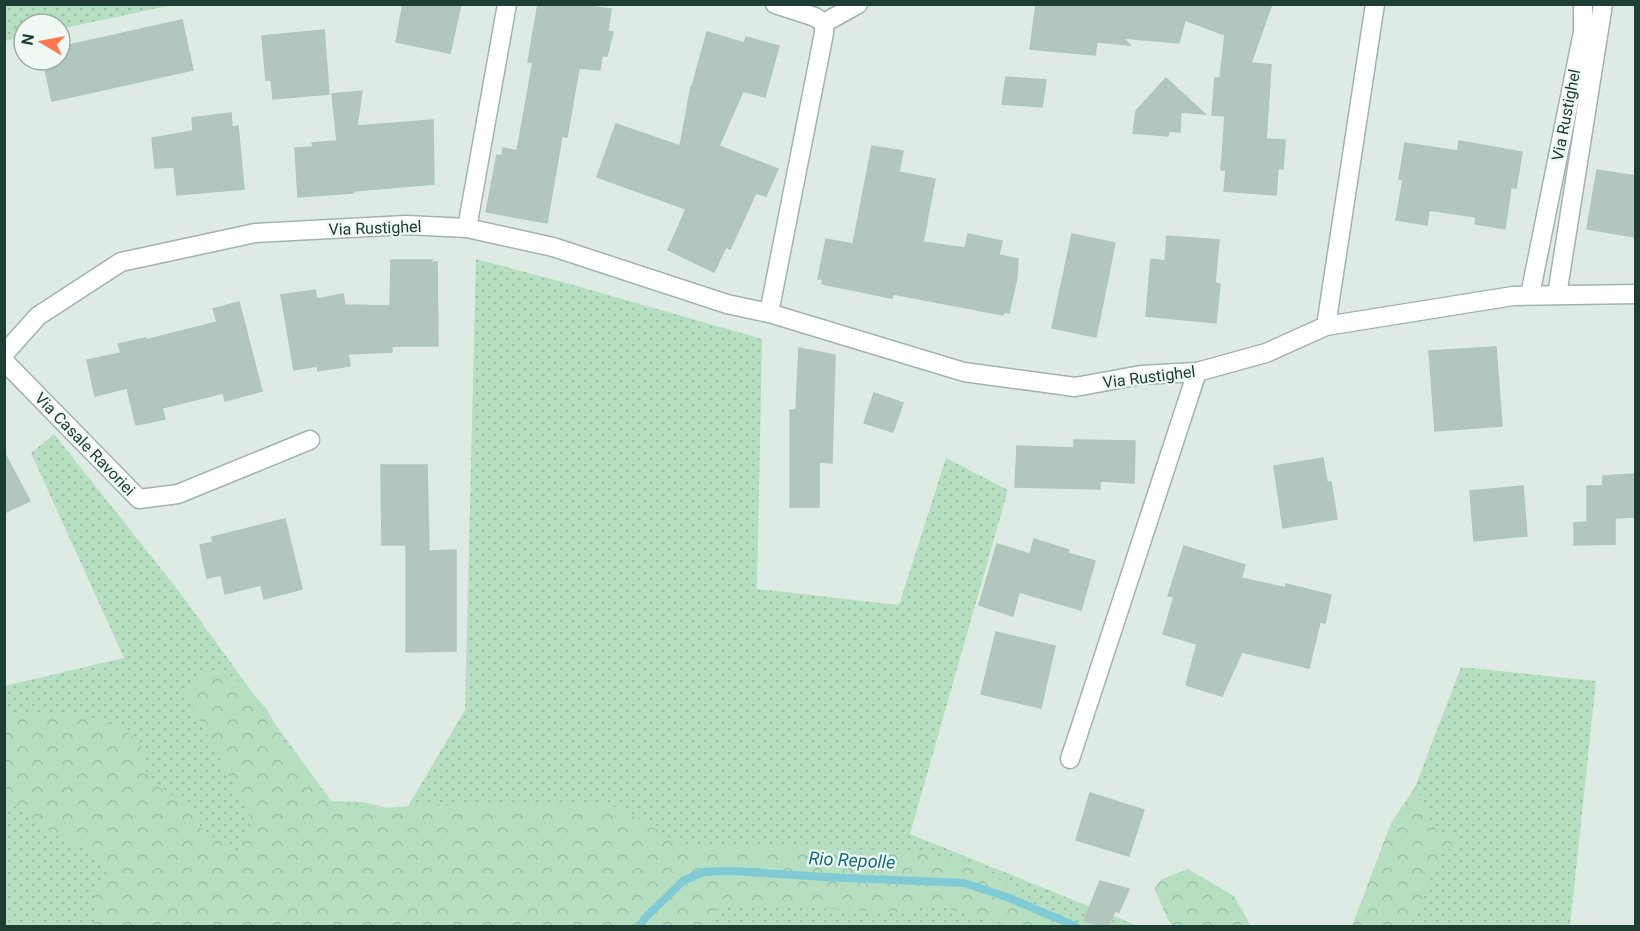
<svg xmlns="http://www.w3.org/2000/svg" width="1640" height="931" font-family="Roboto,sans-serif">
  <defs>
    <pattern id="grass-dots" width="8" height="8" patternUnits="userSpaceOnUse" patternTransform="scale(1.5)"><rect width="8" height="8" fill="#b5dfc0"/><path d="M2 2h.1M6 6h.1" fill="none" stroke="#9bc0a6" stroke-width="1.8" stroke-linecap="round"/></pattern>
    <pattern id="forest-crowns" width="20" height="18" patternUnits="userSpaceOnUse" patternTransform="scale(1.5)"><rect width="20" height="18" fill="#b5dfc0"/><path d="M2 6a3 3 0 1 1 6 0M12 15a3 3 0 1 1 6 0" fill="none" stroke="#9bc0a6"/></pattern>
  </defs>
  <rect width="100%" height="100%" fill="#deebe5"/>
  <g fill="url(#grass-dots)">
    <path d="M4,5L5,4L172,5L60,29V24H24V37L5,41Z"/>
    <path d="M476,259L570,284L762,339L757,589L899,605L946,458L1008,490L910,834L1138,926H5L4,686L124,658L31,453L54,434L178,590L355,834L401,818L465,710Z"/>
    <path d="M1461,667L1596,681L1570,926H1362Z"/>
  </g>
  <g fill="url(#forest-crowns)">
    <path d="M220,666L252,693L267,709L289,754L318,785L330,801L363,802L387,808L430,804L601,805L622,808L681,845L918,851L937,857L980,863L1055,926H1009L934,905L897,912L731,904L716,910L710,926H94L95,894L107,873L98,855L56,835L16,807L5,803V713C41,711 80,710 114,725C124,729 133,737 141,743L147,775L163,791L183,801L195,814L201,828L236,854L254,824L183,689Z"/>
    <path d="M1416,786L1430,822L1438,832L1465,840L1442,853L1410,926H1352L1391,823Z"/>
    <path d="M1188,869L1234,896L1251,926H1173L1168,920L1154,888L1162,879Z"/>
  </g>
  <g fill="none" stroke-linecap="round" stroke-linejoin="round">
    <path stroke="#80cad6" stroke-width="8" d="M640,926L645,918L683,881L703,872L731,871L824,877L964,883L1007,897L1075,926"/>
  </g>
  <g fill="#b3c6be" stroke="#b0c6bc" stroke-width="1.5">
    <path d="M403,4H461L450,53L396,42Z"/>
    <path d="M538,4H594L595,7L611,9L608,31L613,32L607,56H602L600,70L579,68L567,137L562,136L547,223L486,212L497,155L502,156L503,148L517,151L533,62H528Z"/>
    <path d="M1036,4H1272L1251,63L1271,65L1266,139L1285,140L1283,169L1278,168L1276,195L1224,191L1226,170H1221L1225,116L1212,115L1215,78H1220L1225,35L1185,20L1179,43L1123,38L1130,45L1097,42L1095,55L1030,49Z"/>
    <path d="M182,20L193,70L52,101L43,60H60V47Z"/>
    <path d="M324,30L329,94L273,99L271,80H266L262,36Z"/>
    <path d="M707,32L744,43L746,37L779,46L765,97L743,91L719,146L778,169L766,196L756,193L730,249L726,247L714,272L668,250L686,209L597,177L616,124L680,146L691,87H692Z"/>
    <path d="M1006,77L1046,80L1042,107L1002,104Z"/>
    <path d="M1166,78L1205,114L1181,112L1180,132L1169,131L1168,136L1133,133L1136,111Z"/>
    <path d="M362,91L357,126L433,120L434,184L353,191V193L298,197L295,148L313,147L312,143L337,141L332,94Z"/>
    <path d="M231,113L232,127L238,126L244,189L177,195L174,167L155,168L152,138L193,131L192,118Z"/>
    <path d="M1459,141L1522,152L1516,188L1511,187L1505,229L1475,224L1476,217L1429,210L1427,225L1396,220L1403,180L1399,179L1405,143L1458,151Z"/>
    <path d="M872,146L903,151L899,172L935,179L923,242L965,248L968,234L1002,241L999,255L1018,259L1017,277L1009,313L1004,312L1003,315L893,294L892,298L822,284L823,279H818L826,239L853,244Z"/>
    <path d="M1597,170L1635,176V237L1587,229Z"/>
    <path d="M1072,234L1115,243L1096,337L1052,328Z"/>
    <path d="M1167,236L1219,240L1215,283L1220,284L1216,323L1146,316L1151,259L1165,261Z"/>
    <path d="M391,260H432L431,263L437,262L438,346H392V352L348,354L350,366L318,371L317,366L294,370L281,295L315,290L317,299L343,294L345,305L390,306Z"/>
    <path d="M239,302L262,391L225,401L223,393L162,408L165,419L136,425L127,388L95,396L87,360L121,353L118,344L146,338V340L217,322L213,309Z"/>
    <path d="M1496,347L1502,426L1435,431L1429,351Z"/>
    <path d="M799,348L835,355L832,463L819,462V507H790V410H796Z"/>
    <path d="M874,393L903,403L893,432L864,423Z"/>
    <path d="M1074,440L1135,441L1134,483L1100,481V489L1015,487L1017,446L1074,448Z"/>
    <path d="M4,452L30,501L4,513Z"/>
    <path d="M1323,458L1327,482H1331L1337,519L1283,528L1274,466Z"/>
    <path d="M381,465H427L429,551L456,550V651L406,652V545H382Z"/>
    <path d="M1635,474V517L1615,518V544L1574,545V523L1587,522V486H1603V476Z"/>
    <path d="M1523,486L1527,536L1474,541L1470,491Z"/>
    <path d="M285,519L302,589L264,599L261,585L225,594L221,575L207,578L200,545L213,542L212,537Z"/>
    <path d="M1034,539L1069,550L1067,553L1095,561L1081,610L1019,592L1013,616L979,605L997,544L1030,554Z"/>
    <path d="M1184,546L1245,565L1241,578L1286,588V584L1331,595L1325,623L1320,622L1309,668L1242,652L1222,696L1186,685L1197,644L1163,634L1174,597L1168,596Z"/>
    <path d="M996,632L1055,646L1041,708L981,694Z"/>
    <path d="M1090,793L1144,810L1129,856L1076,840Z"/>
    <path d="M1100,881L1129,889L1119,912L1115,911L1107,927L1084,921Z"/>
  </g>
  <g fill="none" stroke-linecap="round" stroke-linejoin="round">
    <g stroke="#a1b3ac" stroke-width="21">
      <g id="minor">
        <path d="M824,23L858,4"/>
        <path d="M467,228L507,4"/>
        <path d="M1530,295L1583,32V4"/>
        <path d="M1557,295L1603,4"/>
        <path d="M769,313L824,33V23L815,17L775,4"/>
        <path d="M1326,326L1375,4"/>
        <path d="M4,354L38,316L121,262L255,233L406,225L467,228L553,247L727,304L769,313L964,372L1075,387L1141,375L1197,372L1266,353L1326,326L1513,296L1636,294"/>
        <path d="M4,361L139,499L178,494L310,440"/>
        <path d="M1070,759L1197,372"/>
      </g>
    </g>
    <use href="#minor" stroke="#fff" stroke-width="18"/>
  </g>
  <g text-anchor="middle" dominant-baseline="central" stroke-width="4.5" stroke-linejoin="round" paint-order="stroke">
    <g font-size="16" fill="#1e3d34" stroke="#eff8f3">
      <text transform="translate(1566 115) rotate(-79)">Via Rustighel</text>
      <text transform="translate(375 228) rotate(-2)">Via Rustighel</text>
      <text transform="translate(1149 377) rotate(-7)">Via Rustighel</text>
      <text transform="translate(85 444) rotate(46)">Via Casale Ravoriei</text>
    </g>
    <g font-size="18" font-style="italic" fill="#136d7e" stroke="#eff8f3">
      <text transform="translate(852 860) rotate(3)">Rio Repolle</text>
    </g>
  </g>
  <rect width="1640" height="931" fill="none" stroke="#1e3d34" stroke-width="12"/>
  <g transform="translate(42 42) rotate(280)"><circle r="28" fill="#eff8f3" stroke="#9bada7" stroke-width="1.5"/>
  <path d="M0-4.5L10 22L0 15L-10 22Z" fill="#ff7449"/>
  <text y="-9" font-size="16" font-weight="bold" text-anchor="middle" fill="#1e3d34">N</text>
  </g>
</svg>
